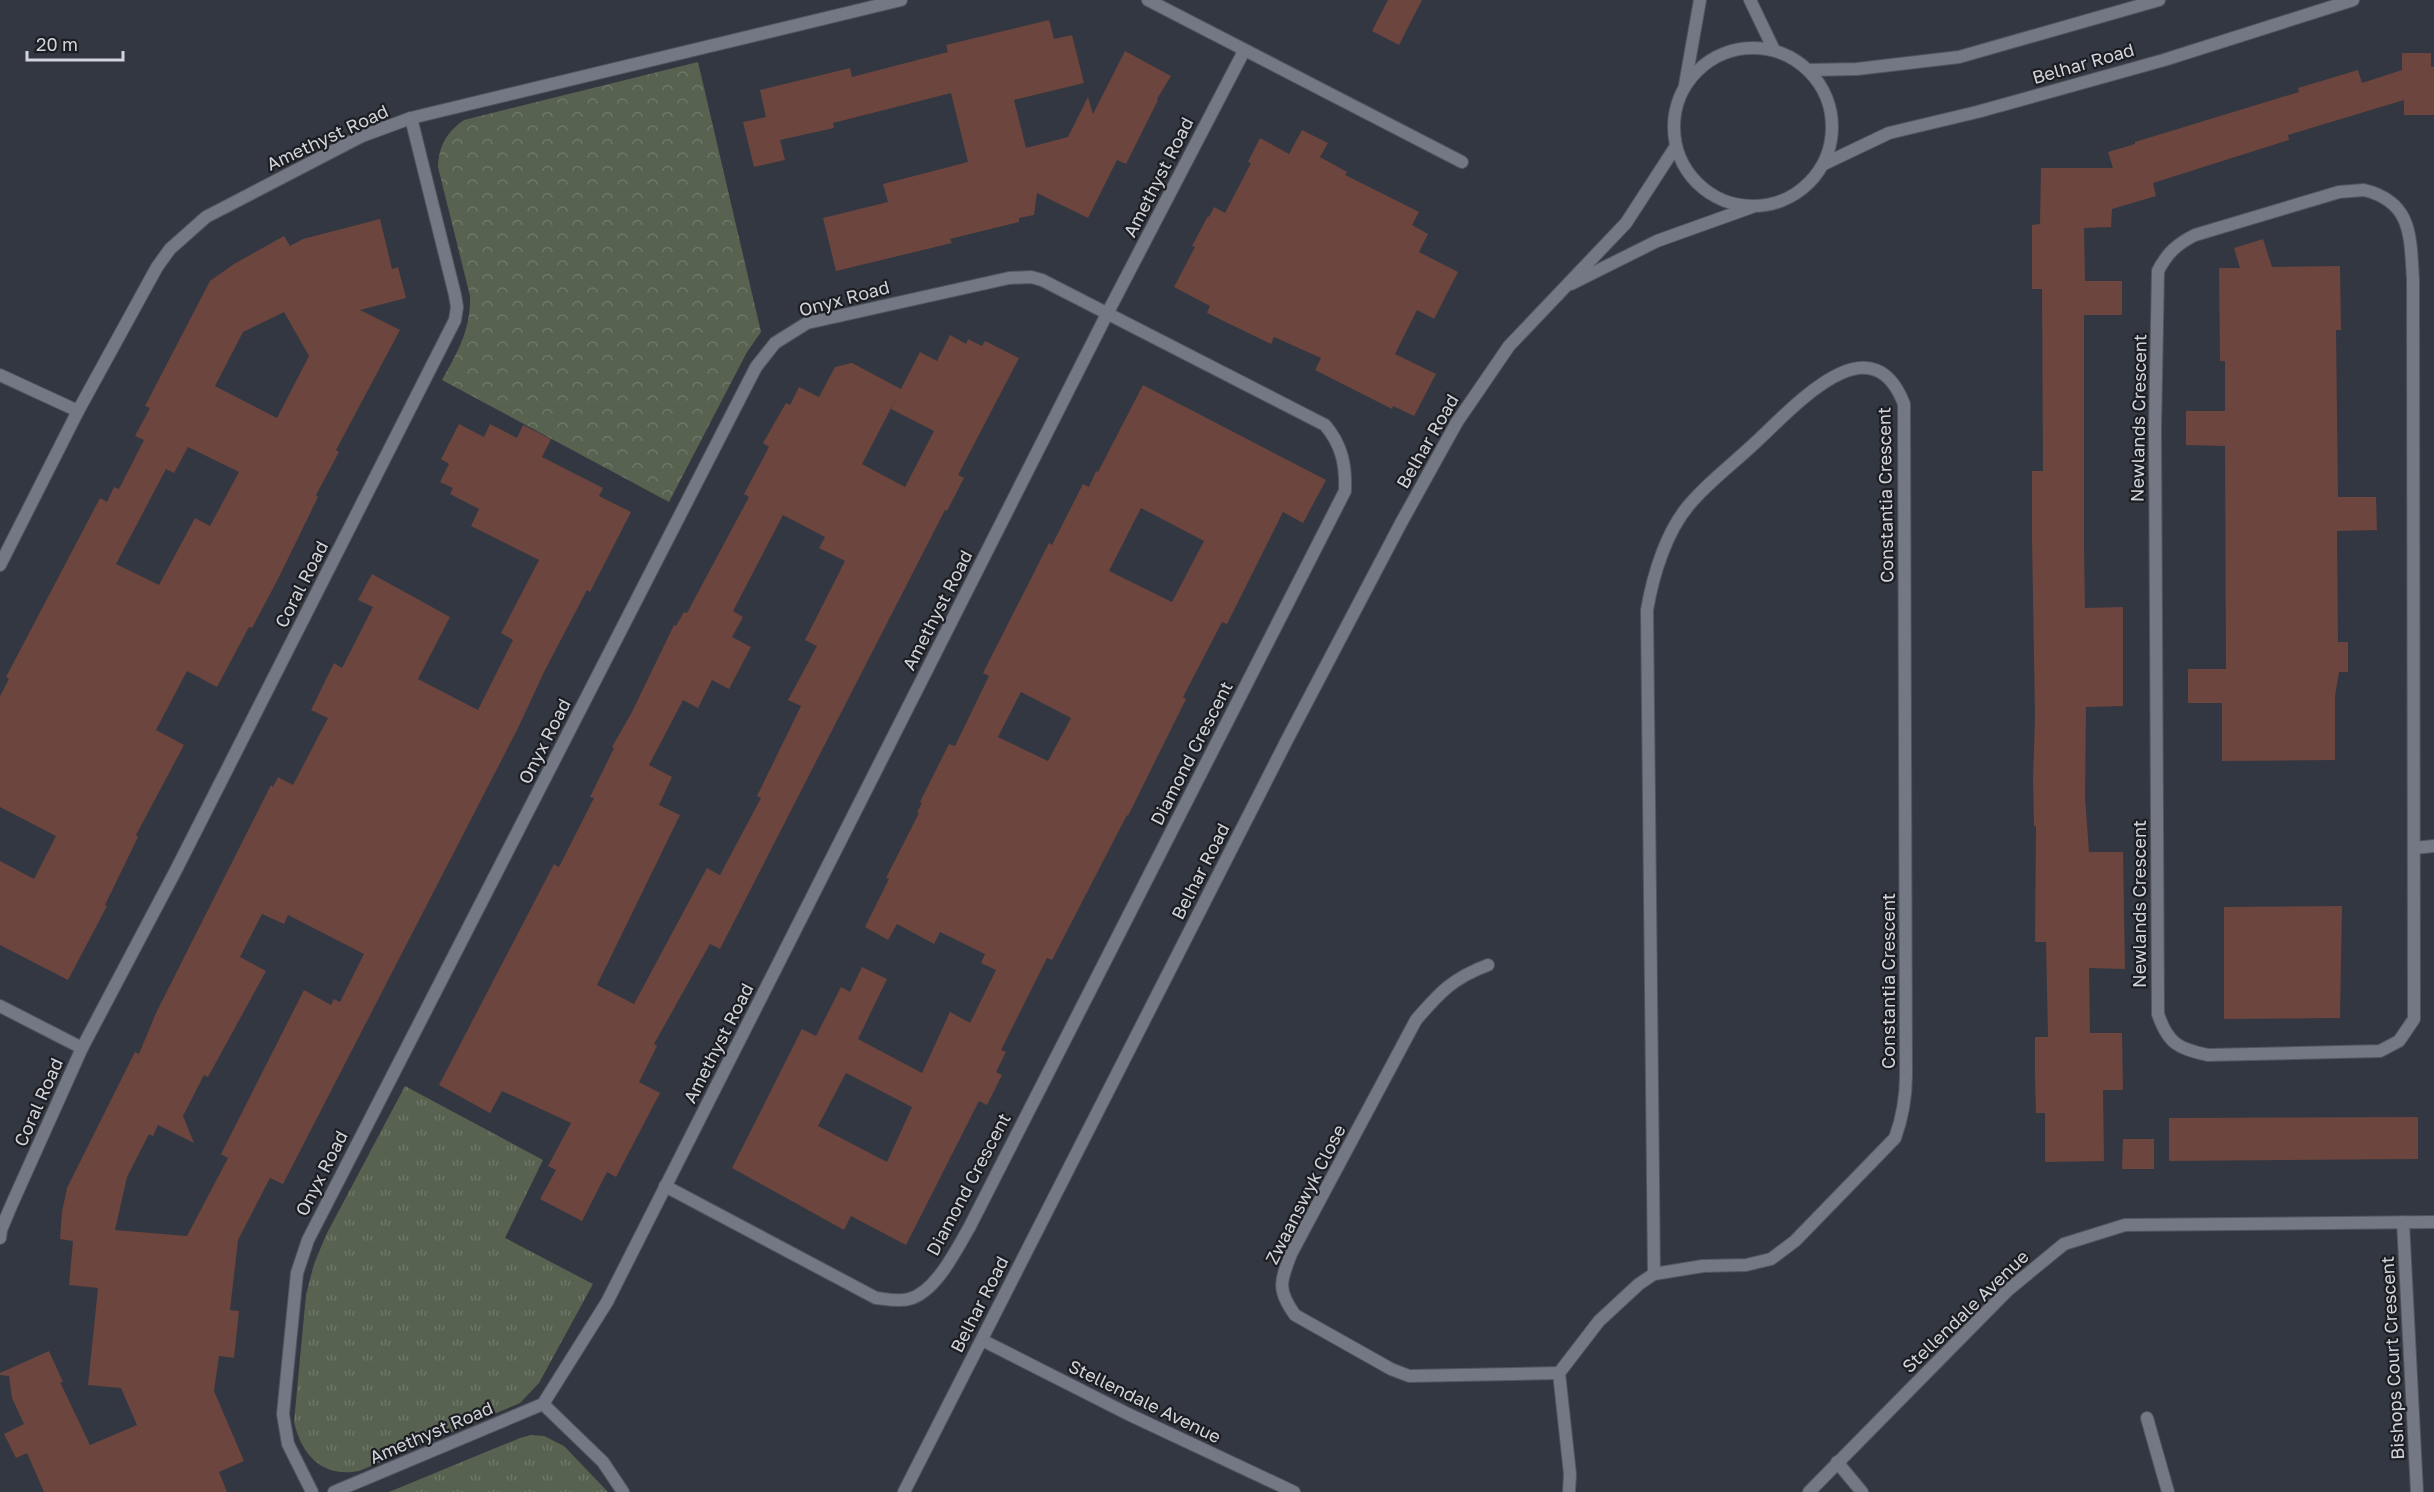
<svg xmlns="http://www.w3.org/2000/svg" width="2434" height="1492" font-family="'Golos Text',sans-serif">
  <defs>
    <pattern id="grass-tufts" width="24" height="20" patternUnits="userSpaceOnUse" patternTransform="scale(1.5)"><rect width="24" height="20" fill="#576350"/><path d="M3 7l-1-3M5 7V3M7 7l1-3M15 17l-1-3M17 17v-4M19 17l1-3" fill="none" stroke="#6e7869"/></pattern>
    <pattern id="park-crowns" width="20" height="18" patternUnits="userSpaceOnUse" patternTransform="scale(1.5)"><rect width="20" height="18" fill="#576350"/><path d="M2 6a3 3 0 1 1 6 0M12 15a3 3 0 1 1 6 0" fill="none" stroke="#6e7869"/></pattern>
  </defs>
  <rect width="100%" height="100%" fill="#333741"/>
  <g fill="url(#grass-tufts)">
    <path d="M405,1086L543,1160L505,1238L593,1284L539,1383L520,1403L359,1471C323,1478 302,1456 294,1422L306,1295L314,1264L326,1235Z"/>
    <path d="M531,1435L544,1436L564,1446L608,1492H389L520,1438Z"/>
  </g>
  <path fill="url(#park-crowns)" d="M698,62L761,332L747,352L669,502L442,380C458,352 471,329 470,296L438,167C439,145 447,132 464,120Z"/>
  <g fill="#6b453e" fill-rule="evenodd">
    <path d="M1388,0H1422L1399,45L1372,31Z"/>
    <path d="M1049,20L1054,39L1072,35L1084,83L1014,100L1026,148L1068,137L1088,97L1093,114L1125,51L1171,76L1157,99L1158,100L1126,164L1117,160L1088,218L1037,193L1034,215L1019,218V222L950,239L952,243L836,271L823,218L888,202L883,184L968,162L951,93L833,123L834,128L780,140L785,160L754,167L743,122L766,117L760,90L850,68L852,77L948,52L946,45Z"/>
    <path d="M2402,53H2431V67H2434V115H2404V100L2288,135L2289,140L2153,183L2156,196L2112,209L2111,227L2084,228L2085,281H2122V315H2084V548L2085,608L2123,607V706L2086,707L2085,797L2089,852H2123L2125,969L2089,968L2090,1033H2122L2123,1090H2103L2104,1161L2045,1162V1113H2036L2035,1078V1037H2048L2046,942H2035L2036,826H2034L2033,779L2035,716L2032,539V471H2043L2042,289H2032V225L2040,224L2041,168H2113L2108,152L2135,144V142L2299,92L2298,88L2358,70L2362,83L2402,70Z"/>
    <path d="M1302,130L1328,143L1320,157L1347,172L1345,175L1419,212L1412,225L1428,234L1419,252L1458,272L1434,319L1417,310L1395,354L1436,374L1414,416L1393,406L1392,409L1315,370L1321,358L1274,337L1271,344L1207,313L1210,306L1174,287L1195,247L1192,246L1208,216L1209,217L1214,207L1225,213L1251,163L1248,162L1260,138L1289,154Z"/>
    <path d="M380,219L392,269L398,267L406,298L360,310L400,330L336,450L339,452L316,495L318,497L279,577L252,628L249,627L217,687L187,671L156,730L184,745L136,835L138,837L105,905L107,906L68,980L0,945V861L34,879L56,836L0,807V696L9,679L6,677L100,498L107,502L114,487L119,489L144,440L135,436L150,408L145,406L210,281L234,264L284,236L290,246L303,239ZM284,312L309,356L277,418L215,386L243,332ZM188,447L239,472L210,526L195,518L159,585L116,564L166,469L174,473Z"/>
    <path d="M2263,239L2272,267L2340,266L2341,330H2336L2338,497H2376L2377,530L2337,531L2338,642H2348V672H2339L2335,696V760L2222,761V703H2188V669H2226L2225,446L2186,445V411H2225V361H2220L2219,268H2240L2234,248Z"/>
    <path d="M950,335L966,344L968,339L982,346L985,341L1019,358L958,475L964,478L947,511L945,510L720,949L710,944L654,1044L657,1046L639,1082L660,1093L616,1177L607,1172L582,1221L540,1199L556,1170L548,1166L571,1123L502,1091L490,1113L439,1085L554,864L559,867L594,798L590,797L614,748L612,747L632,712L674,625L676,626L684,612L687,613L749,497L744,494L769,447L763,443L786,403L790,405L799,387L819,397L835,367L852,363L901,389L920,352L937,361ZM899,393L891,409L934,431L905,487L862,464ZM783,515L825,537L819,548L845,561L805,640L817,646L788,700L801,706L757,796L761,798L720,875L707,868L634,1004L597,985L680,815L659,805L672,777L649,765L683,700L698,708L712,680L729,689L751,647L732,637L743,617L733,611Z"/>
    <path d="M1143,385L1326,480L1303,523L1283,512L1227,624L1222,622L1183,697L1186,699L1128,816L1127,815L1052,960L1047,958L1001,1050L1006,1052L996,1072L1002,1075L987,1105L979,1101L906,1245L851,1216L844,1230L732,1168L802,1029L816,1036L841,987L850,992L862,967L887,979L858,1039L922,1073L950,1012L970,1023L996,970L981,963L985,954L940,932L934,944L897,924L888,940L865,927L889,879L886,878L919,813L917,812L922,803L920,802L949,744L955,746L989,676L983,673L1049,543L1052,545L1083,484L1089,487L1096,471L1098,472ZM1141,508L1204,541L1172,602L1109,571ZM1021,692L1071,718L1048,761L998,737ZM846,1073L912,1107L887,1162L818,1126Z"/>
    <path d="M459,424L484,437L490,424L517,438L523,425L551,439L542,457L603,488L599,496L631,512L590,592L587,590L545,670L517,730L283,1184L270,1178L238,1240L230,1310L239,1311L234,1358L219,1356L214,1391L244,1461L219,1472L227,1492H44L27,1453L16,1458L4,1434L24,1424L12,1398L9,1376L0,1375V1373L49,1351L63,1382H60L90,1445L137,1425L121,1388L88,1385L98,1288L69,1285L73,1241L60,1239L62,1212L67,1188L135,1052L139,1054L156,1013L271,785L273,787L278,777L293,785L328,718L311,710L334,663L342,668L373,607L358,600L372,574L450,617L418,679L478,710L513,640L501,633L539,560L471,526L479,509L450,494L453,488L440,482L449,464L441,459ZM262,914L284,924L288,915L364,954L340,1002L334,999L331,1005L304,990L221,1154L228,1158L187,1236L115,1230L127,1177L149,1134L153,1136L158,1125L194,1143L183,1116L204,1075L208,1077L266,971L240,957Z"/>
    <path d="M2342,906L2340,1018L2224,1019V907Z"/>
    <path d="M2418,1117V1159L2169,1161V1118Z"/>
    <path d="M2123,1139H2154V1169H2122Z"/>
  </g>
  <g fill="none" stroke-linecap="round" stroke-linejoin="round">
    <g stroke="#51555d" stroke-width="14">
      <g id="street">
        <path d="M1148,0L1462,162"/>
        <path d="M1750,0L1774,50"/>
        <circle cx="1753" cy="127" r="79"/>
        <path d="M1809,70L1857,69L1959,57L2159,0"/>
        <path d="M1685,85L1700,0"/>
        <path d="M1824,164L1889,133L1977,112L2164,60L2353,0"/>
        <path d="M2364,190C2413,202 2410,237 2413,279L2414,1019L2399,1041L2380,1051L2208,1055C2179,1049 2168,1044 2158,1014L2155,429L2158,271C2167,253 2177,244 2195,235L2339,192Z"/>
        <path d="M1571,284L1657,241L1752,207"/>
        <path d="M0,375L78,411"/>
        <path d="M0,565L78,411L157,267L170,249L206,217L362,136L411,118L901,0"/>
        <path d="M2414,848L2434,846"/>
        <path d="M1488,965C1453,978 1440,992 1416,1020L1291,1254C1280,1282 1277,1290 1295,1315L1391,1369L1409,1376L1559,1373"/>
        <path d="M0,1006L82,1048"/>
        <path d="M2403,1222L2417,1492"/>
        <path d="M0,1238L1,1230L11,1206L82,1048L176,870L455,320L457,307L455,295L411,118"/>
        <path d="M982,1340L1128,1414L1294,1492"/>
        <path d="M543,1404L603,1462L623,1492"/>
        <path d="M2147,1418L2168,1492"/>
        <path d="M1837,1462L1862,1492"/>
        <path d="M312,1492L288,1444L283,1414L297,1273L308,1240L756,367L775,343L807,323L1009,278L1031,277L1042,280L1325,425C1342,445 1346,465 1345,491L969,1228C956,1250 936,1292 909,1299C899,1302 886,1299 876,1298L665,1186"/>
        <path d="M334,1492L543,1404L607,1302L1108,312L1244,51"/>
        <path d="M904,1492L1288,738L1401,523L1457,422L1509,346L1626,223L1676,146"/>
        <path d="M1569,1492L1570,1474L1559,1373L1599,1321L1639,1284L1654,1274L1703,1266L1746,1265L1771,1259L1795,1241L1895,1138C1903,1116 1906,1097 1906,1075L1904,404C1871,318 1793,408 1756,442C1734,463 1708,482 1689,505C1666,532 1653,575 1647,610L1654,1274"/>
        <path d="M1809,1492L2008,1290L2064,1244L2125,1225L2434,1222"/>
      </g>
    </g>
    <use href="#street" stroke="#737884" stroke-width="12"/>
  </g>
  <g text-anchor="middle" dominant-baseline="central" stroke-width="4.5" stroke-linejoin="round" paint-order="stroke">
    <g font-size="18" fill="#d1d4da" stroke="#1c1e23">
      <text transform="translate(2083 63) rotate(-16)">Belhar Road</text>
      <text transform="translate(327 137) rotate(-25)">Amethyst Road</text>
      <text transform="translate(1158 177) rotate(-63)">Amethyst Road</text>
      <text transform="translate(844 298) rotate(-15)">Onyx Road</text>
      <text transform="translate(2138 418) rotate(-89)">Newlands Crescent</text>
      <text transform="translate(1427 441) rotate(-60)">Belhar Road</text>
      <text transform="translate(1885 495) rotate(-91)">Constantia Crescent</text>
      <text transform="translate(301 584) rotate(-63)">Coral Road</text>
      <text transform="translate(937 610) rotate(-63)">Amethyst Road</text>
      <text transform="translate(544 741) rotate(-63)">Onyx Road</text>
      <text transform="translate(1191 753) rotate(-63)">Diamond Crescent</text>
      <text transform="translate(1200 871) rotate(-63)">Belhar Road</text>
      <text transform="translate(2139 904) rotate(-90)">Newlands Crescent</text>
      <text transform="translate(1888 981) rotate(-90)">Constantia Crescent</text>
      <text transform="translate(718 1043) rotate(-63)">Amethyst Road</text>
      <text transform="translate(38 1102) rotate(-66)">Coral Road</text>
      <text transform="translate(321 1173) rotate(-63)">Onyx Road</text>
      <text transform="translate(968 1184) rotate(-62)">Diamond Crescent</text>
      <text transform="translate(1305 1194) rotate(-63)">Zwaanswyk Close</text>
      <text transform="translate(979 1304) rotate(-63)">Belhar Road</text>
      <text transform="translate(1965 1311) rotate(-44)">Stellendale Avenue</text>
      <text transform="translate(2392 1358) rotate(-93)">Bishops Court Crescent</text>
      <text transform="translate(1145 1401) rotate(26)">Stellendale Avenue</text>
      <text transform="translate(431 1432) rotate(-23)">Amethyst Road</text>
    </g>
  </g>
  <path d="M27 51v9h96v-9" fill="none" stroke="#d1d4da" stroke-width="3"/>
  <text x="36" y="51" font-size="18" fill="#d1d4da" stroke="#1c1e23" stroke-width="4.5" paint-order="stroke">20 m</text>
</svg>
